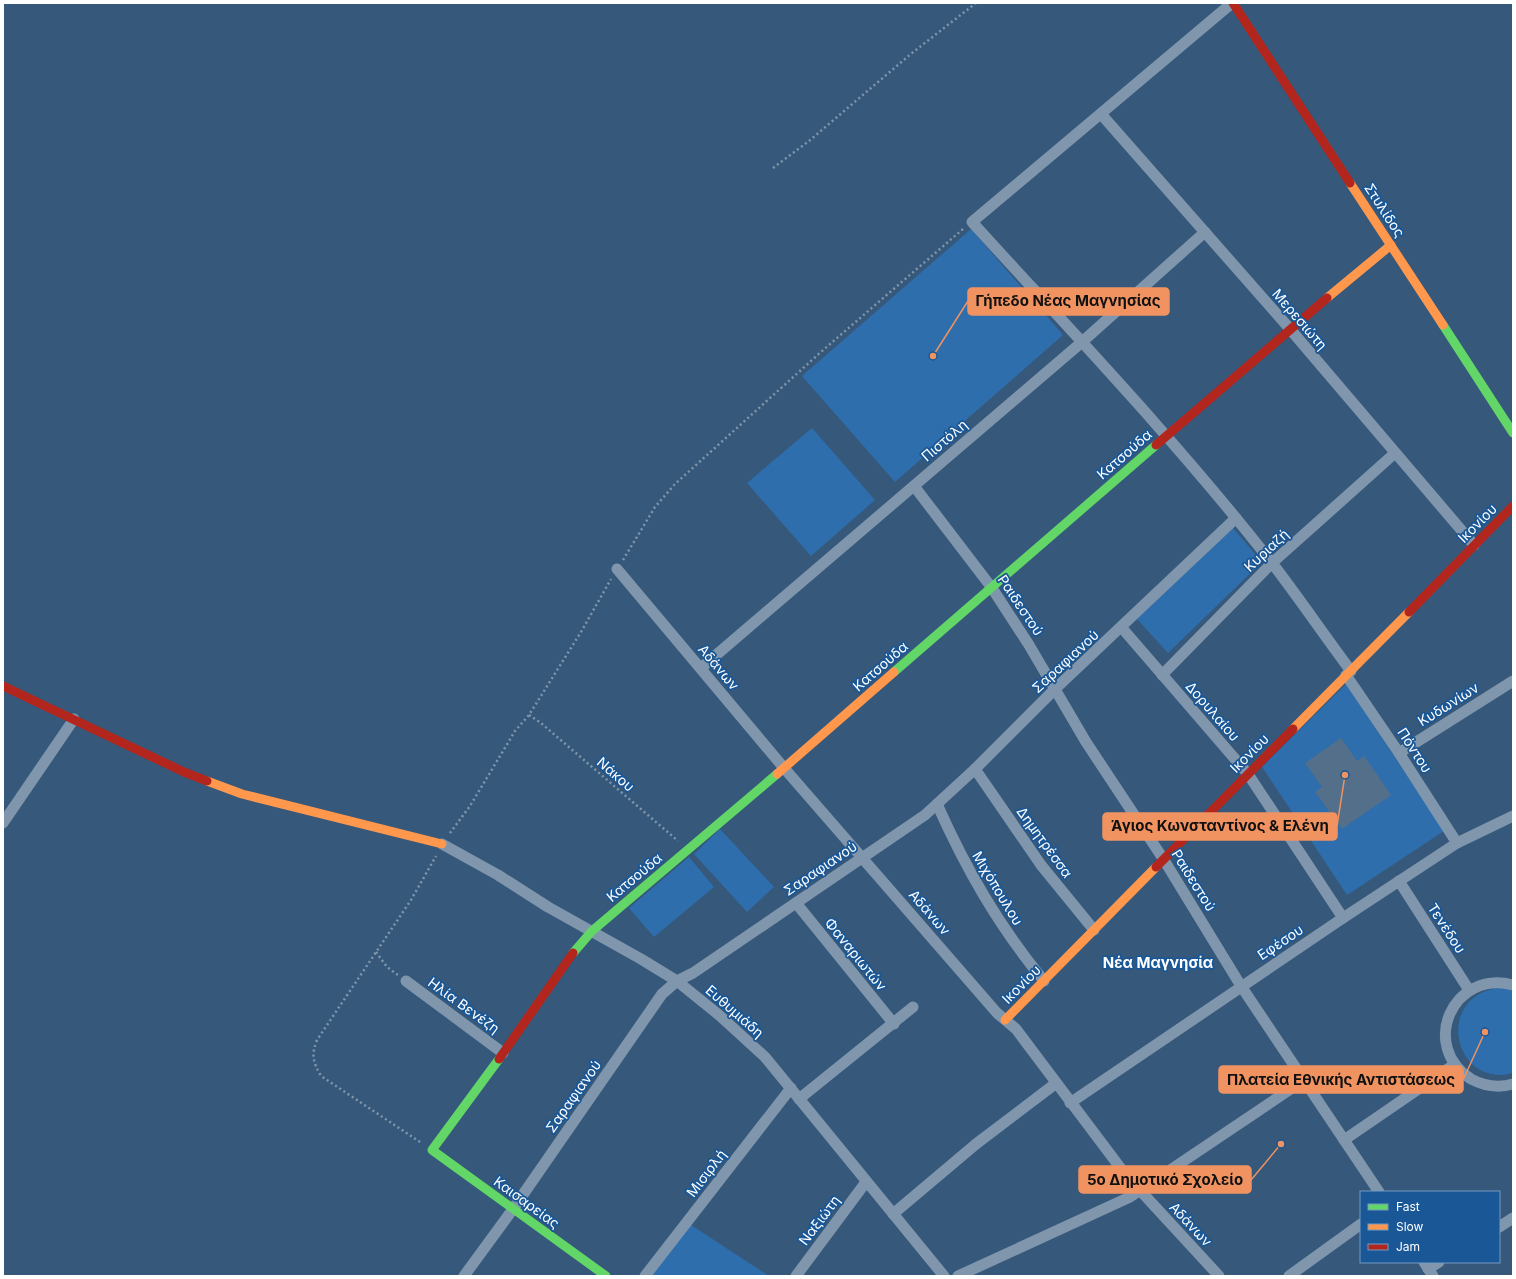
<svg xmlns="http://www.w3.org/2000/svg" width="1516" height="1279" font-family="Inter,sans-serif">
  <rect width="100%" height="100%" fill="#36587a"/>
  <g fill="#2e6ead">
    <path d="M971,229L1063,335L895,482L802,376Z"/>
    <path d="M812,428L875,500L811,556L747,483Z"/>
    <path d="M1233,528L1262,562L1168,653L1137,619Z"/>
    <path d="M1346,684L1444,831L1347,895L1262,767Z"/>
    <path d="M720,829L774,887L747,912L694,854Z"/>
    <path d="M689,857L714,887L654,937L629,908Z"/>
    <path d="M1497,988L1513,989V1073C1455,1089 1433,999 1497,988Z"/>
    <path d="M688,1223L769,1276H648Z"/>
  </g>
  <path fill="#546f8a" d="M1341,738L1357,761L1364,756L1391,795L1342,829L1315,792L1322,787L1305,763Z"/>
  <g fill="none" stroke-linecap="round" stroke-linejoin="round">
    <g stroke="#8096ad" stroke-width="2.5" stroke-dasharray="2 3" stroke-linecap="butt">
      <path d="M773,168L809,141L912,53L976,3"/>
      <path d="M623,560L655,507L675,484L822,351L963,229"/>
      <path d="M529,715L541,723L678,841"/>
      <path d="M450,833L470,806L515,731L529,715L581,632L611,579"/>
      <path d="M376,952L387,967L398,975"/>
      <path d="M420,1142L321,1076C313,1062 311,1055 317,1040L411,900L436,856"/>
    </g>
    <g stroke="#8096ad" stroke-width="11">
      <path d="M1232,3L972,222C1074,334 1179,444 1272,563C1299,598 1324,635 1351,671"/>
      <path d="M1101,114L1290,329L1474,545"/>
      <path d="M914,486L992,588L1029,645L1086,742L1164,860L1241,986L1379,1192"/>
      <path d="M617,569L784,768L997,1013L1016,1029L1125,1174L1219,1276"/>
      <path d="M1122,628L1248,774L1343,918"/>
      <path d="M701,668L1082,342L1205,232"/>
      <path d="M1162,675L1272,563L1395,453"/>
      <path d="M1346,675L1399,753L1457,843"/>
      <path d="M1399,753L1513,681"/>
      <path d="M975,769L1041,865L1094,930"/>
      <path d="M937,804C966,869 998,925 1044,981"/>
      <path d="M3,823L74,719"/>
      <path d="M442,844L498,875L548,907L641,959L677,981L719,1015L765,1057L944,1276"/>
      <path d="M1399,881L1469,990"/>
      <path d="M796,903L894,1024"/>
      <path d="M406,981L503,1053"/>
      <path d="M1513,985C1453,969 1419,1046 1471,1079C1484,1086 1499,1088 1513,1084"/>
      <path d="M799,1099L913,1007"/>
      <path d="M1070,1103L1343,918L1457,843L1513,816"/>
      <path d="M1344,1140L1455,1064"/>
      <path d="M893,1214L976,1144L1055,1084"/>
      <path d="M1499,1227L1513,1218"/>
      <path d="M1424,1262L1433,1276"/>
      <path d="M1428,1269L1439,1262"/>
      <path d="M464,1276L513,1209L662,994L677,981L693,973L925,815L975,769L1055,689L1236,518"/>
      <path d="M645,1276L791,1088"/>
      <path d="M796,1276L866,1182"/>
      <path d="M958,1276L1130,1197L1304,1080"/>
      <path d="M1289,1276L1361,1224"/>
    </g>
    <g stroke="#63d668" stroke-width="9">
      <path d="M1443,325L1513,433"/>
      <path d="M894,672L1156,445"/>
      <path d="M573,953L592,931L777,774"/>
      <path d="M499,1059L432,1150L606,1276"/>
    </g>
    <g stroke="#ff974d" stroke-width="9">
      <path d="M1350,183L1443,325"/>
      <path d="M1327,298L1391,245"/>
      <path d="M1293,729L1409,612"/>
      <path d="M777,774L894,672"/>
      <path d="M207,781L242,794L442,844"/>
      <path d="M1005,1020L1156,867"/>
    </g>
    <g stroke="#b3261e" stroke-width="9">
      <path d="M1233,3L1350,183"/>
      <path d="M1156,445L1327,298"/>
      <path d="M1409,612L1513,506"/>
      <path d="M3,686L184,772L207,781"/>
      <path d="M1156,867L1293,729"/>
      <path d="M499,1059L573,953"/>
    </g>
  </g>
  <g text-anchor="middle" dominant-baseline="central" stroke-width="3.5" stroke-linejoin="round" paint-order="stroke">
    <g font-size="14" fill="#fff" stroke="#195797">
      <text transform="translate(1385 210) rotate(57)">Στυλίδος</text>
      <text transform="translate(1300 319) rotate(49)">Μερεσιώτη</text>
      <text transform="translate(944 440) rotate(-41)">Πιστόλη</text>
      <text transform="translate(1124 454) rotate(-41)">Κατσούδα</text>
      <text transform="translate(1477 523) rotate(-45)">Ικονίου</text>
      <text transform="translate(1266 550) rotate(-43)">Κυριαζή</text>
      <text transform="translate(1021 605) rotate(56)">Ραιδεστού</text>
      <text transform="translate(1065 661) rotate(-43)">Σαραφιανού</text>
      <text transform="translate(880 666) rotate(-41)">Κατσούδα</text>
      <text transform="translate(719 667) rotate(50)">Αδάνων</text>
      <text transform="translate(1448 704) rotate(-32)">Κυδωνίων</text>
      <text transform="translate(1213 711) rotate(49)">Δορυλαίου</text>
      <text transform="translate(1415 750) rotate(57)">Πόντου</text>
      <text transform="translate(1249 753) rotate(-45)">Ικονίου</text>
      <text transform="translate(616 774) rotate(41)">Νάκου</text>
      <text transform="translate(1045 842) rotate(54)">Δημητρέσσα</text>
      <text transform="translate(820 868) rotate(-34)">Σαραφιανού</text>
      <text transform="translate(634 877) rotate(-40)">Κατσούδα</text>
      <text transform="translate(1194 880) rotate(58)">Ραιδεστού</text>
      <text transform="translate(998 888) rotate(59)">Μιχόπουλου</text>
      <text transform="translate(930 912) rotate(49)">Αδάνων</text>
      <text transform="translate(1447 928) rotate(57)">Τενέδου</text>
      <text transform="translate(1280 942) rotate(-34)">Εφέσου</text>
      <text transform="translate(856 954) rotate(51)">Φαναριωτών</text>
      <text transform="translate(1021 984) rotate(-45)">Ικονίου</text>
      <text transform="translate(464 1005) rotate(36)">Ηλία Βενέζη</text>
      <text transform="translate(735 1011) rotate(41)">Ευθυμιάδη</text>
      <text transform="translate(573 1096) rotate(-55)">Σαραφιανού</text>
      <text transform="translate(706 1173) rotate(-53)">Μισιρλή</text>
      <text transform="translate(527 1202) rotate(36)">Καισαρείας</text>
      <text transform="translate(819 1220) rotate(-53)">Ναξιώτη</text>
      <text transform="translate(1191 1224) rotate(47)">Αδάνων</text>
    </g>
    <g font-size="15" font-weight="bold" fill="#fff" stroke="#195797">
      <text x="1158" y="962">Νέα Μαγνησία</text>
    </g>
  </g>
  <path fill="none" stroke="#f09361" stroke-width="1.5" d="M933 356L968 301M1345 775L1337 826M1485 1032L1463 1080M1281 1144L1251 1180"/>
  <g fill="#f09361" stroke="#195797" stroke-width="1.5">
    <circle cx="933" cy="356" r="4"/>
    <circle cx="1345" cy="775" r="4"/>
    <circle cx="1485" cy="1032" r="4"/>
    <circle cx="1281" cy="1144" r="4"/>
  </g>
  <g fill="#f09361" stroke="#f09361" stroke-width="1.5">
    <rect x="968" y="288" width="201" height="27" rx="4"/>
    <rect x="1103" y="813" width="234" height="27" rx="4"/>
    <rect x="1219" y="1066" width="244" height="27" rx="4"/>
    <rect x="1079" y="1166" width="172" height="27" rx="4"/>
  </g>
  <g font-size="15" text-anchor="middle" font-weight="bold" fill="#111">
    <text x="1068" y="306">Γήπεδο Νέας Μαγνησίας</text>
    <text x="1220" y="831">Άγιος Κωνσταντίνος &amp; Ελένη</text>
    <text x="1341" y="1085">Πλατεία Εθνικής Αντιστάσεως</text>
    <text x="1165" y="1185">5ο Δημοτικό Σχολείο</text>
  </g>
  <rect width="1516" height="1279" fill="none" stroke="#ffffff" stroke-width="8"/>
  <rect x="1360" y="1191" width="140" height="72" fill="#195797" stroke="#759ac1"/>
  <rect x="1368" y="1204" width="20" height="6" fill="#63d668" stroke="#759ac1"/>
  <text x="1396" y="1211" font-size="12" fill="#ffffff">Fast</text>
  <rect x="1368" y="1224" width="20" height="6" fill="#ff974d" stroke="#759ac1"/>
  <text x="1396" y="1231" font-size="12" fill="#ffffff">Slow</text>
  <rect x="1368" y="1244" width="20" height="6" fill="#b3261e" stroke="#759ac1"/>
  <text x="1396" y="1251" font-size="12" fill="#ffffff">Jam</text>
</svg>
